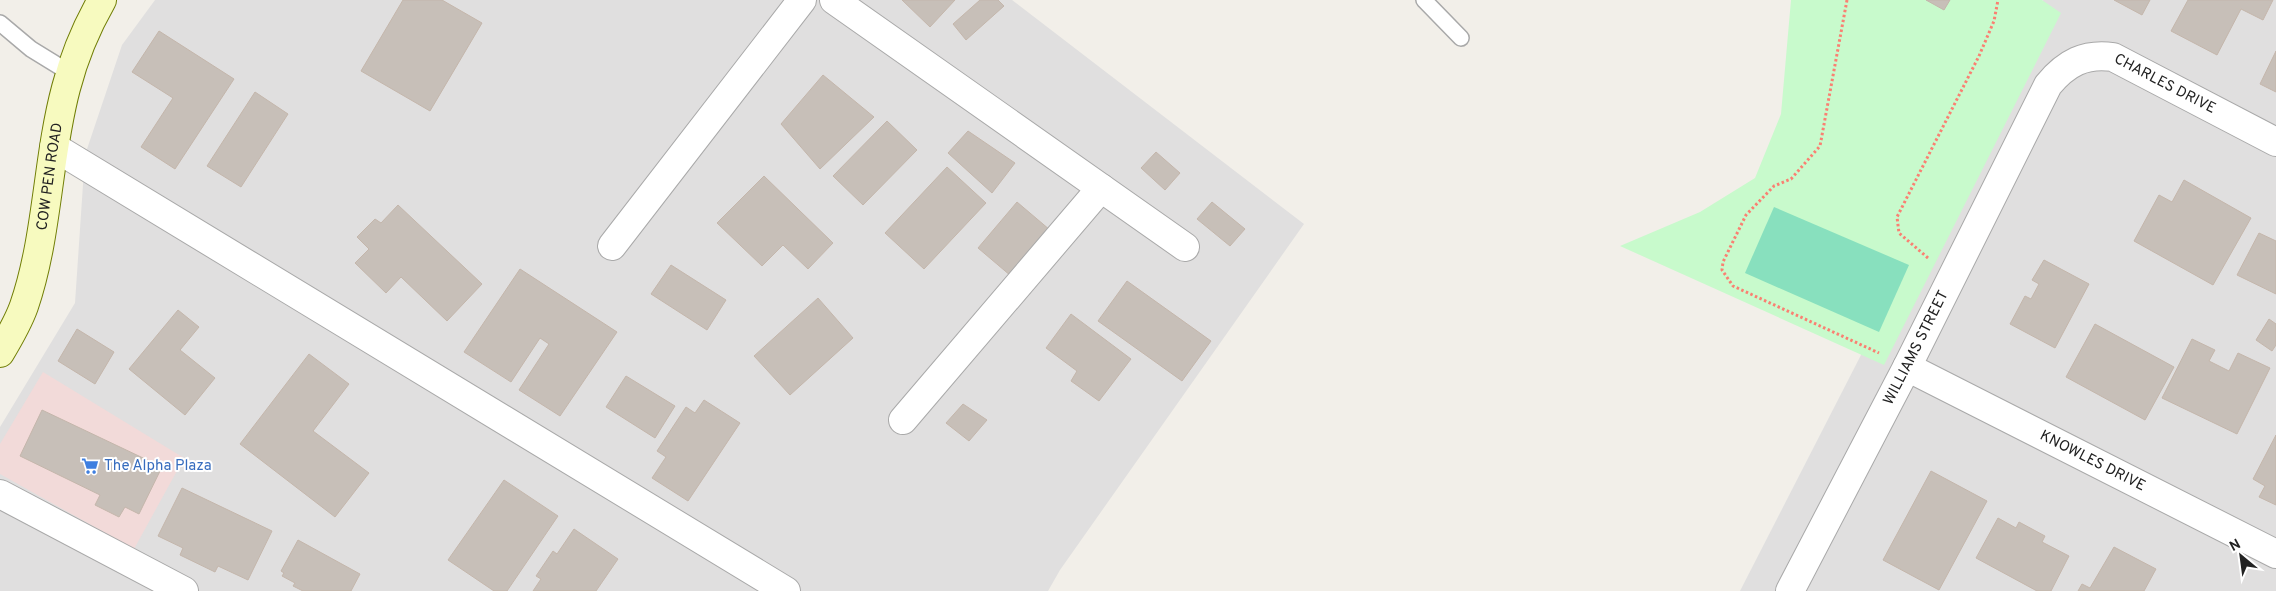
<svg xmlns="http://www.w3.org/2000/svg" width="2276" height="591" font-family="Overpass,sans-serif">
  <rect width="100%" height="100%" fill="#f2efe9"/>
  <g fill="#e0dfdf">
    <path d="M155,0H1012L1304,224L1060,570L1048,591H0V427L75,303L85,155L122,45Z"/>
    <path d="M2043,0H2276V591H1740Z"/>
  </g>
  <path fill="#f2dad9" d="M43,372L184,458L134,549L0,474V444Z"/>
  <path fill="#c8facc" d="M1791,0H2042L2061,13L1884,365L1620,246L1700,212L1755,178L1781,114Z"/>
  <path fill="#88e0be" d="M1774,207L1909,265L1879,332L1745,273Z"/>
  <g fill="#c7bfb8" stroke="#c4b6ab">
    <path d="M403,0H442L482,23L430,111L361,71Z"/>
    <path d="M902,0H955L930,27Z"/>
    <path d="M980,0H998L1004,6L966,40L953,24Z"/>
    <path d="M1926,0H1950L1944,10Z"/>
    <path d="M2114,0H2150L2142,15Z"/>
    <path d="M2188,0H2273L2263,20L2241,9L2217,55L2171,31Z"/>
    <path d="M159,31L234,79L175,169L141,147L173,98L132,72Z"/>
    <path d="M2276,51V92L2260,84Z"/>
    <path d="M823,75L874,117L820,169L781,124Z"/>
    <path d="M255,92L288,114L241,187L207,166Z"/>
    <path d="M887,121L917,150L863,205L833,176Z"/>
    <path d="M968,131L1015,163L992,193L948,153Z"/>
    <path d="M1156,152L1180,173L1165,190L1141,168Z"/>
    <path d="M947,167L986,203L924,269L885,233Z"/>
    <path d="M764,176L833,243L808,269L783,245L762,266L717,223Z"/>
    <path d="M2184,180L2251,218L2213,285L2134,241L2159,195L2172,202Z"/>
    <path d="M1017,202L1050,230L1011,276L978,248Z"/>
    <path d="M1212,202L1245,229L1230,246L1197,219Z"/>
    <path d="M398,205L482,284L447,321L401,277L386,293L355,263L369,249L357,237L375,219L381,223Z"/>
    <path d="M2259,233L2276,241V294L2237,275Z"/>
    <path d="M2044,260L2089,284L2055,348L2010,324L2025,296L2031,299L2039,284L2032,280Z"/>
    <path d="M671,265L726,300L707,330L651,294Z"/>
    <path d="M520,269L617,332L560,416L519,390L549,344L540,338L511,382L464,352Z"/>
    <path d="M1127,281L1211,341L1182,381L1098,321Z"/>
    <path d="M818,298L853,338L790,395L754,356Z"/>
    <path d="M178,310L199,327L180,350L215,378L185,415L129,369Z"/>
    <path d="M1071,314L1131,359L1099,401L1071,381L1077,371L1046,348Z"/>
    <path d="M2269,319L2276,324V345L2272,351L2256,340Z"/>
    <path d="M2095,324L2174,367L2145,420L2066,377Z"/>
    <path d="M77,329L114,352L95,384L58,361Z"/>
    <path d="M2192,339L2215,350L2209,361L2229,371L2238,353L2270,368L2237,434L2162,398Z"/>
    <path d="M309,354L349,384L313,431L369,473L335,517L240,444Z"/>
    <path d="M626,376L675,406L655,438L606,407Z"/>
    <path d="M704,400L740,423L688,501L652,478L666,457L657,451L686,407L695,413Z"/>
    <path d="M963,404L987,420L969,441L946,423Z"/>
    <path d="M42,410L162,467L139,514L125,507L119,517L95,505L100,495L20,456Z"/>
    <path d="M2276,435V505L2259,497L2265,486L2253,479Z"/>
    <path d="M1931,471L1987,501L1939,590L1883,560Z"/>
    <path d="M504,480L558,516L507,591H494L448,560Z"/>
    <path d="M182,488L272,531L248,580L218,566L215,572L180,555L183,548L158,536Z"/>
    <path d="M1998,518L2016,528L2019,522L2045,536L2042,542L2069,556L2051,591H2037L1976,558Z"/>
    <path d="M574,529L618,559L596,591H533L541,579L536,576L553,551L557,554Z"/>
    <path d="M298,540L360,574L351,591H303L293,586L295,583L282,576L284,573L281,571Z"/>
    <path d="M2114,547L2156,569L2144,591H2078L2082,584L2090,588Z"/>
  </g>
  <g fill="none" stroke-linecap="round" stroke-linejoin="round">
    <g stroke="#a9a9a9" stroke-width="18">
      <g id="service">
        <path d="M1424,0L1461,38"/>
        <path d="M0,23L31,49L70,73"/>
      </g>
    </g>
    <g stroke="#a9a9a9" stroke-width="30">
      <g id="minor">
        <path d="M834,0L1185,247"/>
        <path d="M54,147L786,591"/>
        <path d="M612,246L802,0"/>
        <path id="s1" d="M1907,367L2276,554"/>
        <path d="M903,420L1101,188"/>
        <path d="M0,494L184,591"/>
        <path id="s2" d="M1790,591L1907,367L2048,85C2066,63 2085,53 2113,57L2276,142"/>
      </g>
    </g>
    <g stroke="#707d05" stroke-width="30">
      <g id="secondary">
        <path id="s3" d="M0,353C9,338 18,323 24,306C48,236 47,159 66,88C74,57 86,28 102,0"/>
      </g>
    </g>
    <g stroke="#fa8072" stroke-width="3" stroke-dasharray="2.5 2.5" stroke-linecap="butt">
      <path d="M1847,0L1820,146L1791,179L1774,186L1746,215L1723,262L1722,270L1733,286L1879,353"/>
      <path d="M1928,258L1899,233L1897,217L1979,56L1994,21L1998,0"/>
    </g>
    <use href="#service" stroke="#fff" stroke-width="15"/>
    <use href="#minor" stroke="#fff" stroke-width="28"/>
    <use href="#secondary" stroke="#f7fabf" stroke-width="28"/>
  </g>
  <defs>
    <g id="supermarket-bare" transform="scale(1.35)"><path d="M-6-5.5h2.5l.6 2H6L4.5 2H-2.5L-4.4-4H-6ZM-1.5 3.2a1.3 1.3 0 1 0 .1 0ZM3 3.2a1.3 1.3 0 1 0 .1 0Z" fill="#3f7fe0" stroke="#fff" stroke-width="2.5" paint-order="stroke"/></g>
  </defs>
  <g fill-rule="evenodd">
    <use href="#supermarket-bare" x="90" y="466"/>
  </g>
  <g text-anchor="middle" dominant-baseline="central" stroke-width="4" stroke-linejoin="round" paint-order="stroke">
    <g font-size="15" fill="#222" stroke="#fff">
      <text stroke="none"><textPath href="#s2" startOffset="701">CHARLES DRIVE</textPath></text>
      <text stroke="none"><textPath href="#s3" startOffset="185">COW PEN ROAD</textPath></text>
      <text stroke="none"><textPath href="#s2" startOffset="274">WILLIAMS STREET</textPath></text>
      <text stroke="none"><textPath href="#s1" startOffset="208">KNOWLES DRIVE</textPath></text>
    </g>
    <g font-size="15" fill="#366cbe" stroke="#fff" text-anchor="start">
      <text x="104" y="466">The Alpha Plaza</text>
    </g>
  </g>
  <g transform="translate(2241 556) rotate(331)" stroke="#ffffff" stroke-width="4" paint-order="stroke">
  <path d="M0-4L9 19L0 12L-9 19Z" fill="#222222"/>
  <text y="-8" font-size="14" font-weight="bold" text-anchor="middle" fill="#222222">N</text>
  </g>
</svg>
